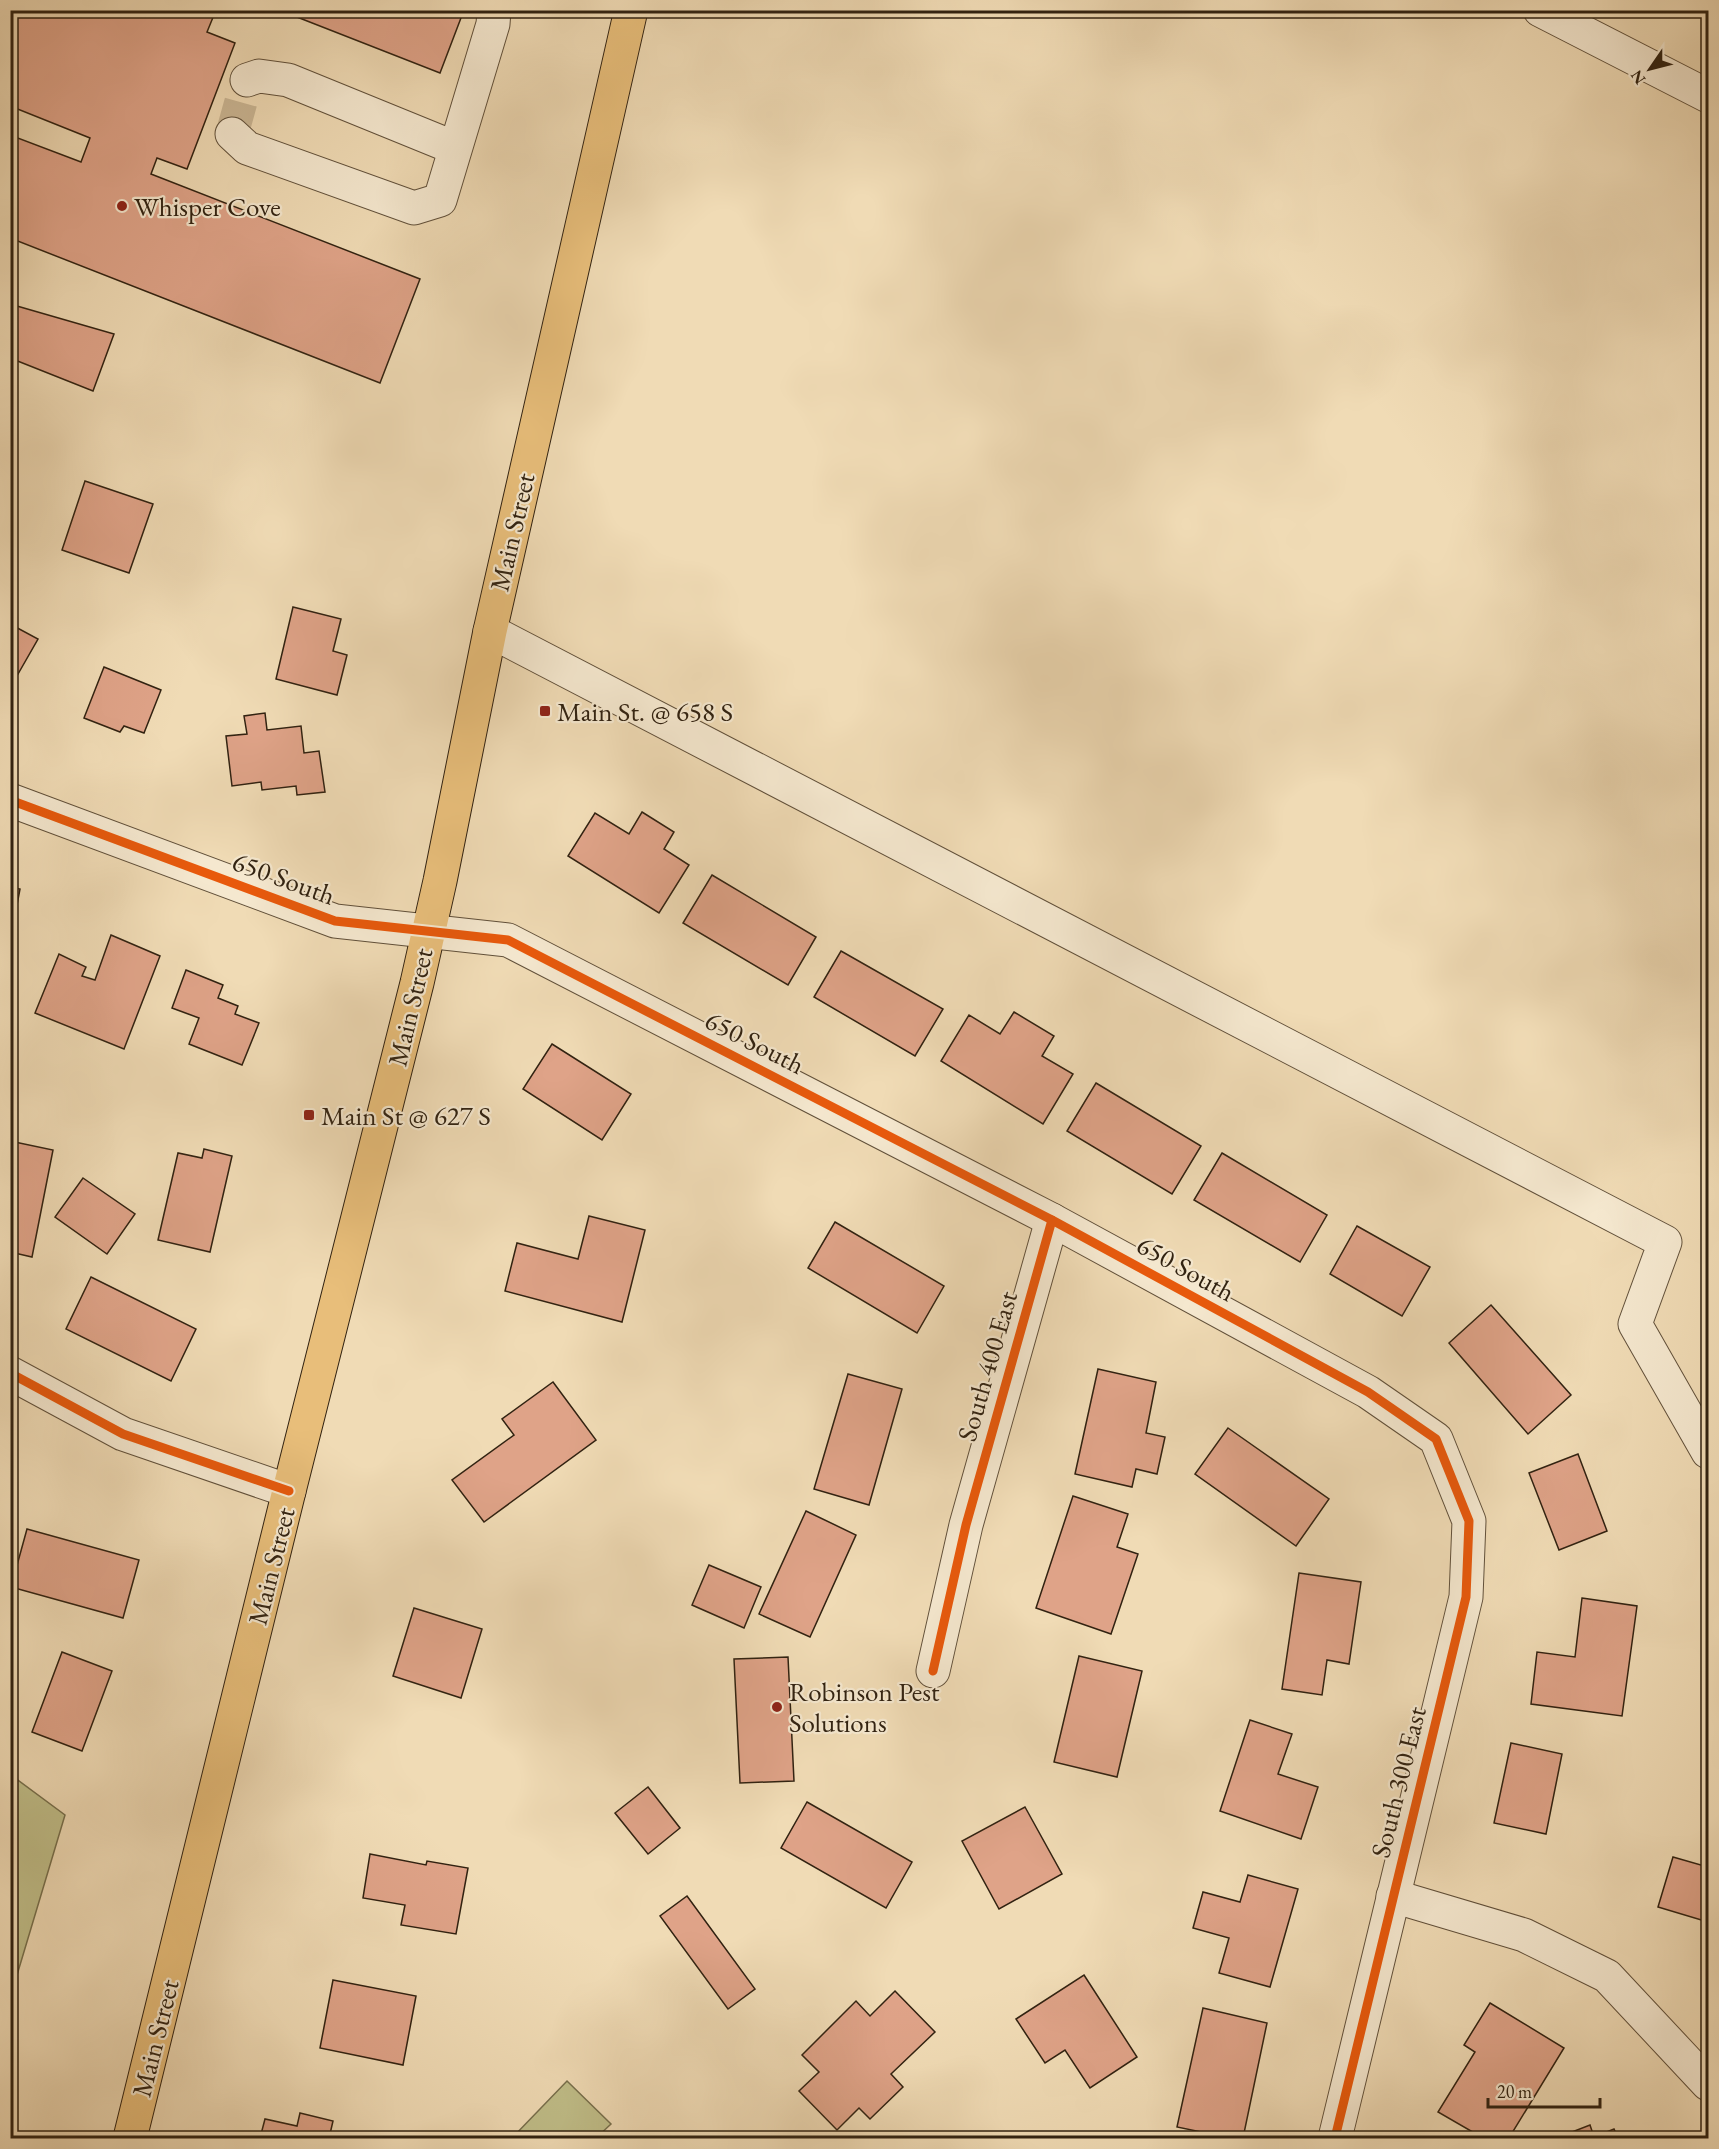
<svg xmlns="http://www.w3.org/2000/svg" width="1719" height="2149" font-family="'EB Garamond',serif">
  <rect width="100%" height="100%" fill="#f0dbb5"/>
  <filter id="stains"><feTurbulence type="fractalNoise" baseFrequency=".00333" numOctaves="4"/><feColorMatrix values="0 0 0 0 .2 0 0 0 0 .09 0 0 0 0 .02 0 0 0 .5 -.17"/></filter>
  <radialGradient id="worn" r=".72"><stop offset=".6" stop-color="#630" stop-opacity="0"/><stop offset="1" stop-color="#630" stop-opacity=".3"/></radialGradient>
  <g fill="#c0be89" stroke="#78704d" stroke-width="1.5">
    <path d="M11,1775L65,1815L11,1995Z"/>
    <path d="M567,2081L611,2124L596,2138H512Z"/>
  </g>
  <g fill="#dfa388" stroke="#312211" stroke-width="1.5">
    <path d="M10,10H216L207,32L235,43L187,169L157,158L151,174L420,279L380,383L10,238V135L81,162L90,138L10,106Z"/>
    <path d="M279,10H464L440,73Z"/>
    <path d="M10,304L114,334L93,391L15,360L17,352L10,350Z"/>
    <path d="M85,481L153,504L129,573L62,550Z"/>
    <path d="M293,607L341,619L333,651L347,655L337,695L276,679Z"/>
    <path d="M10,624L38,639L10,688Z"/>
    <path d="M104,667L161,690L144,733L124,726L120,732L84,718Z"/>
    <path d="M265,713L267,730L301,726L304,753L319,751L325,792L297,795L296,786L262,790L261,782L232,786L226,736L247,734L244,716Z"/>
    <path d="M642,812L674,832L664,849L689,865L659,913L568,856L595,813L629,834Z"/>
    <path d="M712,875L816,937L788,985L683,923Z"/>
    <path d="M10,887L20,889L10,941Z"/>
    <path d="M111,935L160,956L124,1049L35,1013L59,954L86,967L82,976L95,980Z"/>
    <path d="M841,951L943,1009L915,1056L814,997Z"/>
    <path d="M186,970L223,985L218,998L238,1006L235,1014L259,1023L242,1065L189,1044L199,1018L172,1008Z"/>
    <path d="M1014,1012L1054,1036L1042,1056L1073,1074L1043,1124L941,1061L969,1015L1000,1034Z"/>
    <path d="M552,1044L631,1094L602,1140L523,1089Z"/>
    <path d="M1096,1083L1201,1146L1172,1194L1067,1131Z"/>
    <path d="M10,1141L53,1150L32,1257L10,1252Z"/>
    <path d="M204,1149L232,1156L210,1252L158,1240L178,1153L202,1158Z"/>
    <path d="M1222,1153L1327,1215L1300,1262L1194,1200Z"/>
    <path d="M83,1178L135,1214L107,1254L55,1217Z"/>
    <path d="M589,1216L645,1230L622,1322L505,1291L517,1243L578,1259Z"/>
    <path d="M835,1222L944,1286L917,1333L808,1268Z"/>
    <path d="M1357,1226L1430,1267L1402,1316L1330,1274Z"/>
    <path d="M91,1277L196,1329L171,1381L66,1329Z"/>
    <path d="M1491,1305L1571,1395L1528,1434L1449,1343Z"/>
    <path d="M1098,1369L1156,1382L1146,1433L1165,1437L1157,1474L1136,1469L1132,1487L1075,1474Z"/>
    <path d="M848,1374L902,1389L869,1505L814,1489Z"/>
    <path d="M553,1382L596,1440L484,1522L452,1480L514,1435L502,1419Z"/>
    <path d="M1228,1428L1329,1499L1296,1546L1195,1474Z"/>
    <path d="M1578,1454L1607,1531L1559,1550L1529,1473Z"/>
    <path d="M1073,1496L1128,1514L1117,1547L1138,1554L1111,1634L1036,1608Z"/>
    <path d="M806,1511L856,1535L810,1637L759,1614Z"/>
    <path d="M27,1529L139,1560L123,1618L11,1587Z"/>
    <path d="M709,1565L761,1587L744,1628L692,1605Z"/>
    <path d="M1299,1573L1361,1582L1349,1664L1327,1660L1322,1695L1282,1689Z"/>
    <path d="M1582,1598L1637,1606L1622,1716L1531,1704L1537,1652L1575,1657Z"/>
    <path d="M414,1608L482,1629L461,1698L393,1676Z"/>
    <path d="M62,1652L112,1671L82,1751L32,1732Z"/>
    <path d="M1079,1656L1142,1671L1117,1777L1054,1762Z"/>
    <path d="M788,1657L794,1781L740,1783L734,1659Z"/>
    <path d="M1250,1720L1292,1734L1278,1774L1318,1787L1301,1839L1220,1811Z"/>
    <path d="M1511,1743L1562,1754L1546,1834L1494,1823Z"/>
    <path d="M648,1787L680,1828L648,1854L615,1813Z"/>
    <path d="M807,1802L912,1862L886,1908L781,1848Z"/>
    <path d="M1025,1807L1062,1874L999,1909L962,1841Z"/>
    <path d="M370,1854L426,1865L427,1861L468,1868L456,1934L401,1925L405,1905L363,1898Z"/>
    <path d="M1673,1857L1708,1867V1922L1658,1907Z"/>
    <path d="M1248,1875L1298,1889L1270,1987L1219,1973L1229,1938L1193,1928L1203,1892L1240,1902Z"/>
    <path d="M687,1896L755,1989L728,2009L660,1916Z"/>
    <path d="M1084,1975L1137,2057L1090,2088L1065,2050L1045,2063L1016,2019Z"/>
    <path d="M333,1980L416,1996L403,2065L320,2048Z"/>
    <path d="M895,1991L935,2032L891,2074L903,2087L870,2119L859,2108L837,2130L799,2091L819,2072L802,2055L856,2001L870,2016Z"/>
    <path d="M1490,2003L1564,2048L1509,2138H1483L1438,2112L1475,2052L1464,2045Z"/>
    <path d="M1203,2008L1267,2023L1243,2138H1230L1177,2127Z"/>
    <path d="M300,2113L333,2121L330,2134L347,2138H260L265,2119L297,2126Z"/>
    <path d="M1590,2125L1594,2137L1614,2129L1618,2138H1559V2137Z"/>
  </g>
  <g fill="none" stroke-linecap="round" stroke-linejoin="round">
    <path stroke="#cab694" stroke-width="33" stroke-dasharray="33 16" stroke-linecap="butt" d="M232,134L247,80"/>
    <g stroke="#61503a" stroke-width="35">
      <g id="minor">
        <path d="M1540,10L1708,96"/>
        <path d="M247,80L259,76L288,80L455,148"/>
        <path d="M232,134L247,148L414,208L440,200L493,24L494,10"/>
        <path d="M490,631L1665,1242L1635,1324L1708,1452"/>
        <path d="M10,800L335,921L508,940L1052,1220L1368,1392L1436,1439L1469,1521L1466,1597L1335,2138"/>
        <path d="M10,1373L123,1434L289,1491"/>
        <path d="M933,1671L966,1525L1052,1220"/>
        <path d="M1393,1896L1524,1935L1607,1976L1708,2084"/>
      </g>
    </g>
    <g stroke="#312211" stroke-width="35">
      <path id="major" d="M130,2138L289,1491L417,983L440,881L490,631L631,10"/>
    </g>
    <use href="#minor" stroke="#f5e8cf" stroke-width="33"/>
    <use href="#major" stroke="#e8be7a" stroke-width="33"/>
    <g stroke="#f5e8cf" stroke-width="13">
      <g id="cycleway">
        <path d="M10,800L335,921L508,940L1052,1220L1368,1392L1436,1439L1469,1521L1466,1597L1335,2138"/>
        <path d="M10,1373L123,1434L289,1491"/>
        <path d="M933,1671L966,1525L1052,1220"/>
      </g>
    </g>
    <use href="#cycleway" stroke="#e8590c" stroke-width="9"/>
  </g>
  <g fill="#8f2418" stroke="#f5e8cf" stroke-width="2">
    <circle cx="122" cy="206" r="6"/>
    <rect x="539" y="705" width="12" height="12" rx="3"/>
    <rect x="303" y="1109" width="12" height="12" rx="3"/>
    <circle cx="777" cy="1707" r="6"/>
  </g>
  <g text-anchor="middle" dominant-baseline="central" stroke-width="4.5" stroke-linejoin="round" paint-order="stroke">
    <g font-size="27" fill="#312211" stroke="#f5e8cf" text-anchor="start">
      <text x="134" y="206">Whisper Cove</text>
      <text x="557" y="711">Main St. @ 658 S</text>
      <text x="321" y="1115">Main St @ 627 S</text>
      <text x="789" y="1691">Robinson Pest<tspan x="789" dy="31">Solutions</tspan></text>
    </g>
    <g font-size="27" fill="#312211" stroke="#f5e8cf">
      <text transform="translate(512 532) rotate(-77)">Main Street</text>
      <text transform="translate(284 878) rotate(20)">650 South</text>
      <text transform="translate(410 1007) rotate(-77)">Main Street</text>
      <text transform="translate(755 1042) rotate(27)">650 South</text>
      <text transform="translate(1186 1268) rotate(29)">650 South</text>
      <text transform="translate(987 1366) rotate(-74)">South 400 East</text>
      <text transform="translate(271 1566) rotate(-76)">Main Street</text>
      <text transform="translate(1398 1782) rotate(-76)">South 300 East</text>
      <text transform="translate(155 2038) rotate(-76)">Main Street</text>
    </g>
  </g>
  <rect width="1719" height="2149" fill="none" stroke="#f0dbb5" stroke-width="36"/>
  <rect x="12" y="12" width="1695" height="2125" fill="none" stroke="#312211" stroke-width="3"/>
  <rect x="18" y="18" width="1683" height="2113" fill="none" stroke="#312211" stroke-width="1.5"/>
  <g transform="translate(1650 69) rotate(235)" stroke="#f5e8cf" stroke-width="4.5" paint-order="stroke">
  <path d="M0-4.5L10 22L0 15L-10 22Z" fill="#312211"/>
  <text y="-9" font-size="16" font-weight="bold" text-anchor="middle" fill="#312211">N</text>
  </g>
  <path d="M1488 2098v9h112v-9" fill="none" stroke="#312211" stroke-width="3"/>
  <text x="1497" y="2098" font-size="18" fill="#312211" stroke="#f5e8cf" stroke-width="4.5" paint-order="stroke">20 m</text>
  <rect width="100%" height="100%" filter="url(#stains)"/>
  <rect width="100%" height="100%" fill="url(#worn)"/>
</svg>
